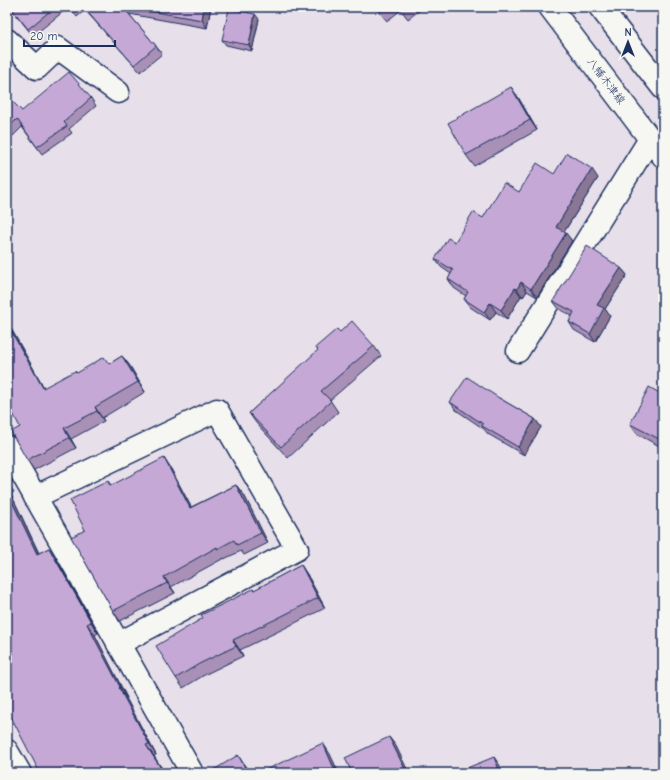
<svg xmlns="http://www.w3.org/2000/svg" width="670" height="780" font-family="'Comic Neue','Klee One',sans-serif">
  <rect width="100%" height="100%" fill="#e7dfe9"/>
  <filter id="ink" filterUnits="userSpaceOnUse"><feTurbulence type="fractalNoise" baseFrequency=".025" numOctaves="2"/><feDisplacementMap in="SourceGraphic" scale="8" xChannelSelector="R" yChannelSelector="G"/><feConvolveMatrix kernelMatrix="1 2 1 2 8 2 1 2 1" color-interpolation-filters="sRGB"/></filter>
  <g filter="url(#ink)">
    <g fill="none" stroke-linecap="round" stroke-linejoin="round">
      <g stroke="#1b2f5e" stroke-width="25">
        <g id="minor">
          <path d="M7,40L37,68L58,48L118,92"/>
          <path d="M518,351L650,139"/>
          <path d="M7,447L192,773"/>
          <path d="M35,497L217,410L297,549L118,644"/>
          <path d="M7,751L20,773"/>
        </g>
      </g>
      <g stroke="#1b2f5e" stroke-width="25">
        <g id="major">
          <path d="M550,7L663,156"/>
          <path d="M600,7L663,88"/>
        </g>
      </g>
      <use href="#minor" stroke="#f6f6f2" stroke-width="22"/>
      <use href="#major" stroke="#f6f6f2" stroke-width="22"/>
    </g>
    <g fill="#a990b7" stroke="#1b2f5e">
      <path d="M11,7H211L207,28L129,14L156,46L162,54L140,72L85,10L77,17L69,7L33,36L17,16L12,9V8Z"/>
      <path d="M375,7H424L408,19L401,10L387,21Z"/>
      <path d="M259,19L252,51L226,45L222,40Z"/>
      <path d="M7,96L22,111L91,98L96,106L69,129L72,133L42,154L22,127L7,142Z"/>
      <path d="M518,97L537,130L474,166L466,155Z"/>
      <path d="M554,174L598,178L564,232L572,241L537,297L527,291L523,297L521,296L507,319L496,312L490,320L470,307L464,299L466,296L454,288L448,279L451,274L441,267L435,259L455,242L483,218L519,192Z"/>
      <path d="M621,268L627,275L605,309L610,316L595,342L574,330L569,322L572,316L559,309L553,301Z"/>
      <path d="M9,325L44,388L77,373L109,364L122,356L130,366L145,392L102,418L104,421L71,439L76,448L34,470L27,460L20,427Z"/>
      <path d="M340,332L374,346L381,356L330,400L338,412L288,458L256,423L249,413Z"/>
      <path d="M663,395V448L637,434L630,424Z"/>
      <path d="M499,398L535,419L541,427L524,455L488,434L484,429L456,410L450,402Z"/>
      <path d="M171,469L191,507L236,485L244,495L268,543L244,555L241,551L224,559V558L171,587L175,593L120,621L113,611L85,530L108,481L111,485Z"/>
      <path d="M7,472L12,482L8,484L14,492L11,494L39,553L49,548L56,559L98,633L95,635L127,698H126L156,755L154,756L7,709Z"/>
      <path d="M301,565L308,576L325,608L283,629L240,650L243,656L206,674L183,688L176,678L203,618Z"/>
    </g>
    <g fill="#8a7695" stroke="#1b2f5e">
      <path d="M204,7H211L207,28L202,20Z"/>
      <path d="M255,14L259,19L252,51L249,45Z"/>
      <path d="M511,87L518,97L537,130L530,120Z"/>
      <path d="M592,169L598,178L562,235L556,227Z"/>
      <path d="M566,233L572,241L537,297L531,289Z"/>
      <path d="M621,268L627,275L605,309L610,316L595,342L590,334L597,305Z"/>
      <path d="M521,282L527,291L523,297L517,289Z"/>
      <path d="M515,288L521,296L507,319L501,310Z"/>
      <path d="M490,303L496,312L490,320L484,312Z"/>
      <path d="M7,322L9,325L50,398L43,388L7,324Z"/>
      <path d="M122,356L130,366L145,392L138,382Z"/>
      <path d="M95,407L102,418L104,421L97,411Z"/>
      <path d="M535,419L541,427L524,455L518,447Z"/>
      <path d="M64,428L71,439L76,448L69,438Z"/>
      <path d="M164,458L171,469L197,518L190,508Z"/>
      <path d="M236,485L244,495L268,543L261,533Z"/>
      <path d="M7,488L11,494L44,565L37,554L7,491Z"/>
      <path d="M49,548L56,559L98,633L91,622Z"/>
      <path d="M301,565L308,576L325,608L318,598Z"/>
      <path d="M164,577L171,587L175,593L167,583Z"/>
      <path d="M87,624L95,635L127,698L120,687Z"/>
      <path d="M233,640L240,650L243,656L236,646Z"/>
      <path d="M119,688L126,698L156,755L149,744Z"/>
      <path d="M389,737L396,746L409,773H407Z"/>
      <path d="M323,743L330,754L339,773H336Z"/>
      <path d="M146,745L154,756L165,773H164Z"/>
      <path d="M238,755L245,766L249,773H248Z"/>
      <path d="M494,757L501,767L503,773H500Z"/>
    </g>
    <g fill="#c5a8d5" stroke="#1b2f5e">
      <path d="M13,7H55L28,29L12,9Z"/>
      <path d="M70,7H75L72,10Z"/>
      <path d="M83,7H123L156,46L134,65Z"/>
      <path d="M126,7H204L202,20Z"/>
      <path d="M376,7H385L380,11Z"/>
      <path d="M229,9L255,14L249,45L222,40Z"/>
      <path d="M69,72L91,98L64,122L67,126L37,147L17,119L7,129V96L22,111Z"/>
      <path d="M511,87L530,120L466,155L448,123Z"/>
      <path d="M567,153L592,169L556,227L566,233L531,289L521,282L517,289L515,288L501,310L490,303L484,312L464,299L468,292L448,279L453,270L435,259L448,238L455,242L473,212L483,218L504,183L519,192L537,163L554,174Z"/>
      <path d="M587,246L621,268L597,305L604,308L590,334L569,322L574,312L553,301Z"/>
      <path d="M352,321L374,346L321,391L331,401L281,447L249,413L318,350L316,347L337,329L340,332Z"/>
      <path d="M7,324L43,388L75,371L77,373L104,357L109,364L122,356L138,382L95,407L97,411L64,428L69,438L27,460L11,432L20,427L7,402Z"/>
      <path d="M467,377L499,398L535,419L518,447L482,426L483,424L450,402Z"/>
      <path d="M649,387L663,395V441L630,424Z"/>
      <path d="M164,458L190,508L236,485L261,533L237,545L234,540L217,549V547L164,577L167,583L113,611L71,537L85,530L70,500L108,481L110,486Z"/>
      <path d="M7,491L37,554L49,548L91,622L87,624L120,687L119,688L149,744L146,745L164,773H40L7,709Z"/>
      <path d="M301,565L318,598L276,619L233,640L236,646L199,664L176,678L156,646L203,618L201,615L253,589L254,590Z"/>
      <path d="M389,737L407,773H352L345,758Z"/>
      <path d="M323,743L336,773H259Z"/>
      <path d="M238,755L248,773H209Z"/>
      <path d="M494,757L500,773H463L468,771L467,768Z"/>
    </g>
  </g>
  <g text-anchor="middle" dominant-baseline="central" stroke-width="3" stroke-linejoin="round" paint-order="stroke">
    <g font-size="11" fill="#1b2f5e" stroke="#f6f6f2">
      <text transform="translate(606 81) rotate(53)">八幡木津線</text>
    </g>
  </g>
  <rect width="670" height="780" fill="none" stroke="#f6f6f2" stroke-width="24"/>
  <rect x="12" y="12" width="646" height="756" fill="none" stroke="#1b2f5e" stroke-width="1.5" filter="url(#ink)"/>
  <g transform="translate(628 42)" stroke="#f6f6f2" stroke-width="3" paint-order="stroke">
  <path d="M0-3L7 15L0 10L-7 15Z" fill="#1b2f5e"/>
  <text y="-6" font-size="11" font-weight="bold" text-anchor="middle" fill="#1b2f5e">N</text>
  </g>
  <path d="M24 40v6h91v-6" fill="none" stroke="#1b2f5e" stroke-width="2"/>
  <text x="30" y="40" font-size="12" fill="#1b2f5e" stroke="#f6f6f2" stroke-width="3" paint-order="stroke">20 m</text>
</svg>
